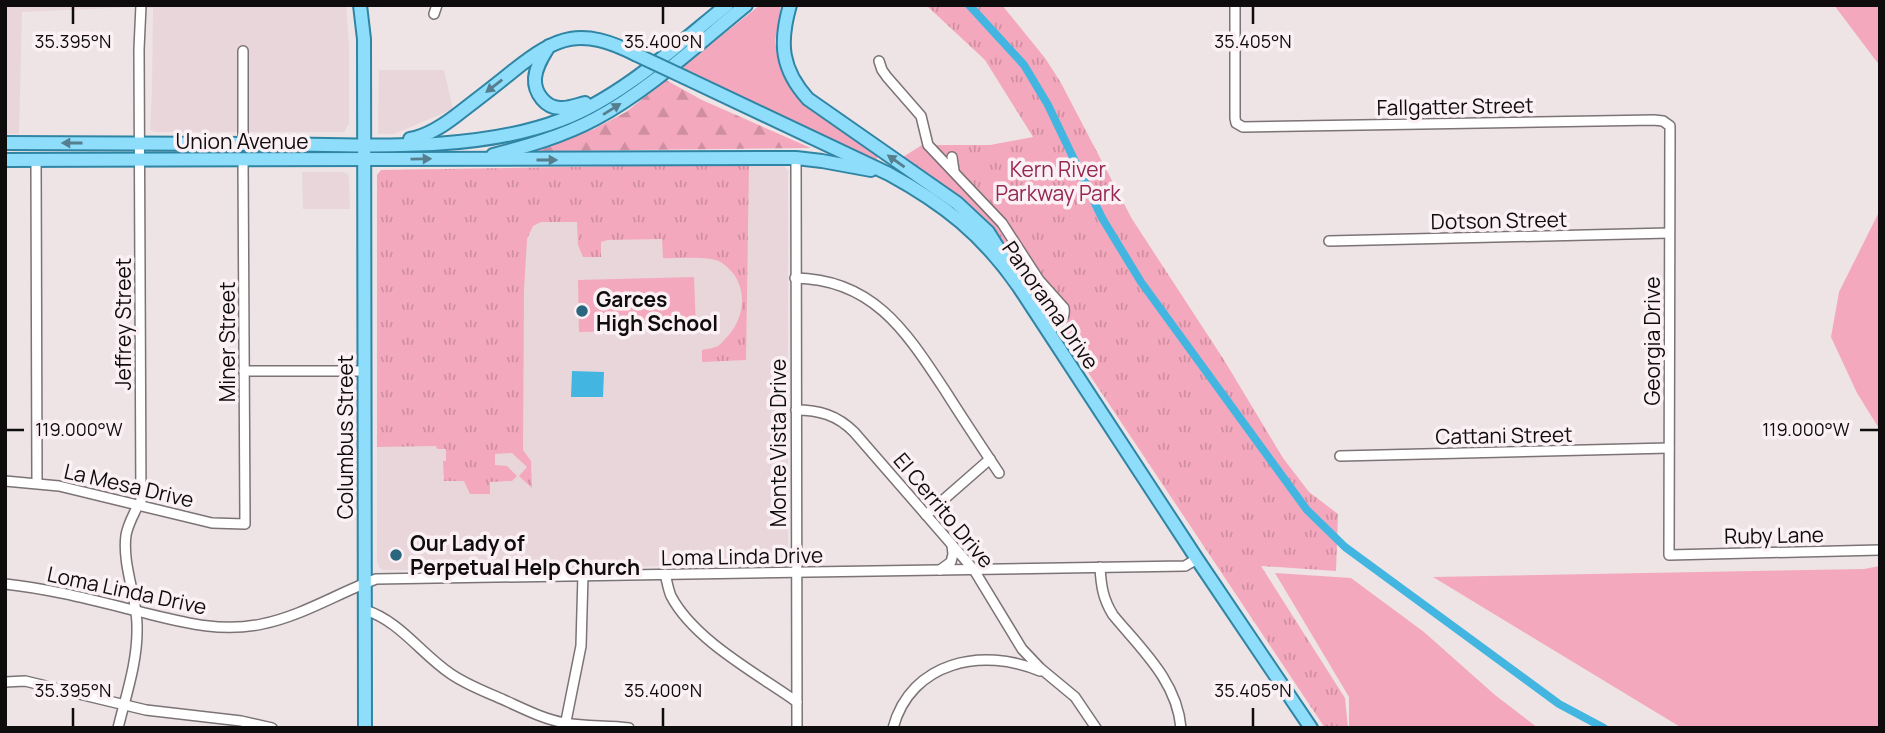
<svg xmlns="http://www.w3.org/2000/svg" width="1885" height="733" font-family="Manrope,sans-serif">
  <defs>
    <pattern id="forest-firs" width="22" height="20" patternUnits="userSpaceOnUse" patternTransform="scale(1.75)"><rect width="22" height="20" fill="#f4a8bd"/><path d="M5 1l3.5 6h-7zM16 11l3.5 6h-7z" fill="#d08fa1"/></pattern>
    <pattern id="park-tufts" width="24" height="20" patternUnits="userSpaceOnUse" patternTransform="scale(1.75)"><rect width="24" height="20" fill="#f4a8bd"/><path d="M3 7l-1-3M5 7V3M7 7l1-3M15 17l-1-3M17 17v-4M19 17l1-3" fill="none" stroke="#d08fa1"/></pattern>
  </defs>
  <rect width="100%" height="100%" fill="#eee4e6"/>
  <g fill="#e8d6da">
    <path d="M5,5H346L349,45V124L344,132H156L150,130L152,90L153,8L136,7L22,12L19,134H5Z"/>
    <path d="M379,70H444L453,109L394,134H378Z"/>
    <path d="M783,164L788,171V558L782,564L450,570H384L380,568L377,563V175L381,170Z"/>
    <path d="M302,172H343L348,174L349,178L350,209H303Z"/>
  </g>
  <g fill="#f4a8bd">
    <path d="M760,5H781L775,42L782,71L802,102L879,154L876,161L681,68Z"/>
    <path d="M1834,5H1880V66Z"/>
    <path d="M1880,210V430L1857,393L1831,337L1839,292Z"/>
    <path d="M694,277L696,329L579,332L578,280Z"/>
    <path d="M1880,566V728H1682L1433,577L1864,569Z"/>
    <path d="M1275,573L1351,578L1424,632L1495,695L1538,728H1349V697Z"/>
  </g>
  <path fill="url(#forest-firs)" d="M666,80L702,100L811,148L553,151L534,153L533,152L594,129L626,112Z"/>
  <g fill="url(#park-tufts)">
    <path d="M926,5H1002L1045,58L1061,83L1132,219L1224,360L1283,458L1309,492L1338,514L1336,571L1261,566L1345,698L1348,728H1325L1013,260L989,228L972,210L903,157L922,145H990L1033,137L985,60Z"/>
    <path d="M749,164L746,360L702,362V350C707,349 714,348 718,346C721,344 723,341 726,338C747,317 749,281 722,263C711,255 677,259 663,258L662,239L608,240L601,242V257H583L578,245L577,222H541L533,226L527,239L524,290L523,450L531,461L532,488L519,476L527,467L512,453L495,454V465L507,466L517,476L512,481L490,482V494H470L464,481H444L443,461H446V449H437L436,446L377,447V175L381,170Z"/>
  </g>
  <path fill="#42b6e0" d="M572,371L604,372L603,397H571Z"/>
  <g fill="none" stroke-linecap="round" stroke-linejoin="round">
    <path stroke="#42b6e0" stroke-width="8" d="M969,5L1024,65L1048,105L1102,218L1141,282L1307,510L1345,547L1559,704L1604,728"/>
    <g stroke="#7b7375" stroke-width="12">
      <g id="minor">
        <path d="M141,5L139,49L141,505"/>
        <path d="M1235,5V118L1236,123L1243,127L1654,120L1663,121L1670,126L1669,555L1880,550"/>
        <path d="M434,14L437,5"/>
        <path d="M243,51V144"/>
        <path d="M879,61L882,70L887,77L921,116L928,145L1002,223L1039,280L1064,308C1066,320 1057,325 1049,331"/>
        <path d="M952,157L954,171"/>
        <path d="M796,158L797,728"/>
        <path d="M36,160L37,483"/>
        <path d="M1329,241L1669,233"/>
        <path d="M795,278C874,279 907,333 946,392C963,419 981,446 999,473"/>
        <path d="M244,371H364"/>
        <path d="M796,410C819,410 837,415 854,432L974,570L1022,649L1040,668L1075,697L1096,728"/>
        <path d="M1340,456L1669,448"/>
        <path d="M5,481L59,486L212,523L245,524L243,160"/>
        <path d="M926,515L990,459"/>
        <path d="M1100,567C1101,586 1103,599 1113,615C1141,649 1177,681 1181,728"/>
        <path d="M940,570L951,562L953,554L952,545"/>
        <path d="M665,574C667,581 668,589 671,596C694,640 756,673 797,702"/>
        <path d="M5,584C52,589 96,601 141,612C182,622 220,633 262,624C302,616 338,593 376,579L1185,566L1197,559"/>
        <path d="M365,610C400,621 421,654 451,674C467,685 486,692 504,700C524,709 543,719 565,723C586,727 608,725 629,728"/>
        <path d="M5,682L25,681L146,710L241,721L272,728"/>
        <path d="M565,726L581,646L583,575"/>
        <path d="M118,728C126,695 138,661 137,626C137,596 122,566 126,535C128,524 134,514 138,505"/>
        <path d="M893,728C911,661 983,647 1040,671"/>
      </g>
    </g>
    <g stroke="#3085a4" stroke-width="16">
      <g id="major">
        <path d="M360,5L364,39L365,728"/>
        <path d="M790,5C779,43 781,69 808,99L957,203L988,232L1003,256"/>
        <path d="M549,46C543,56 536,66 535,78C534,93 546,109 562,108C570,108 577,105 585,103"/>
        <path d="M684,77L889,174C944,204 983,235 1019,287L1197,559L1311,728"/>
        <path d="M410,139C429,136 447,123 462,111C479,98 496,85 513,71C558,35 581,27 635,54"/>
        <path d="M5,143C94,143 183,143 271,144C364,145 474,153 561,120C622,97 677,45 727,5"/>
        <path d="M493,155C528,146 563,136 595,119C648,91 699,43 746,5"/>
        <path d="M5,160L796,158L822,161L871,170"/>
      </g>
    </g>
    <use href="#minor" stroke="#fff" stroke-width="9"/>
    <use href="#major" stroke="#8eddfa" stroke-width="12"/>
    <g stroke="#3085a4" stroke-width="16" stroke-linecap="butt">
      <path id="major-bridge" d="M635,54L684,77"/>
    </g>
    <use href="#major-bridge" stroke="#8eddfa" stroke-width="12"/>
  </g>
  <defs><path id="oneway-solid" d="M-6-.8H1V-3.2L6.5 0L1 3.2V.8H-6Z" transform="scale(1.75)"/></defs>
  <g fill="#557f8f">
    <use href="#oneway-solid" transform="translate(494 86) rotate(142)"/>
    <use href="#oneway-solid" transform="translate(612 109) rotate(-32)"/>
    <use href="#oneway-solid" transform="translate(72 143) rotate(180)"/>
    <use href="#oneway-solid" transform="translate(421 159) rotate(-1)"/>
    <use href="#oneway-solid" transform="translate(547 160)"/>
    <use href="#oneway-solid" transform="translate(896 161) rotate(-145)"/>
  </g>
  <path fill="none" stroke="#0f0c0d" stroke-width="2.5" d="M73,7V24M663,7V24M1253,7V24M7,430H24M1860,430H1878M73,708V726M663,708V726M1253,708V726"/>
  <g fill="#2a667e" stroke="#fbf1f4" stroke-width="2.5">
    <circle cx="582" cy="311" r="7"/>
    <circle cx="396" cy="555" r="7"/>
  </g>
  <g text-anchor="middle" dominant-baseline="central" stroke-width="7" stroke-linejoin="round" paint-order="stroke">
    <g font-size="21" fill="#0f0c0d" stroke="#fbf1f4">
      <text transform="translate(1455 106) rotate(-1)">Fallgatter Street</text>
      <text x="242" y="141">Union Avenue</text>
      <text transform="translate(1499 220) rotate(-1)">Dotson Street</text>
      <text transform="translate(1051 305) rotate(55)">Panorama Drive</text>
      <text transform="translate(123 324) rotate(-90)">Jeffrey Street</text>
      <text transform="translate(1652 341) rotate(-90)">Georgia Drive</text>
      <text transform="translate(227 342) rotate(-90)">Miner Street</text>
      <text transform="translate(1504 435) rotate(-1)">Cattani Street</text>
      <text transform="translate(345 437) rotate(-90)">Columbus Street</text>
      <text transform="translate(778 443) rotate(-90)">Monte Vista Drive</text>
      <text transform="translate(129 485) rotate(13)">La Mesa Drive</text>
      <text transform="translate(944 510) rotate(50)">El Cerrito Drive</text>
      <text transform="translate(1774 535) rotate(-1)">Ruby Lane</text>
      <text transform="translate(742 556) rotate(-1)">Loma Linda Drive</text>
      <text transform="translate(127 590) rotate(12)">Loma Linda Drive</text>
    </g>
    <g font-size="21" fill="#952853" stroke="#fbf1f4">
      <text x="1058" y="169">Kern River<tspan x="1058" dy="24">Parkway Park</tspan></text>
    </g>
    <g font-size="21" font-weight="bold" fill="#0f0c0d" stroke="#fbf1f4" text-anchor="start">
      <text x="596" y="299">Garces<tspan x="596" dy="24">High School</tspan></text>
      <text x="410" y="543">Our Lady of<tspan x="410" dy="24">Perpetual Help Church</tspan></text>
    </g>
  </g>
  <g font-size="18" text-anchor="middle" fill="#0f0c0d" stroke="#fbf1f4" stroke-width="7" stroke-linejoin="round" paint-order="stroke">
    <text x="73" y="48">35.395°N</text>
    <text x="663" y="48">35.400°N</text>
    <text x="1253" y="48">35.405°N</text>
    <text x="1806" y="436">119.000°W</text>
    <text x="79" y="436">119.000°W</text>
    <text x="73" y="697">35.395°N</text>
    <text x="663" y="697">35.400°N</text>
    <text x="1253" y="697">35.405°N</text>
  </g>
  <rect width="1885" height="733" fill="none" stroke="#0f0c0d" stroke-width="14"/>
</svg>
